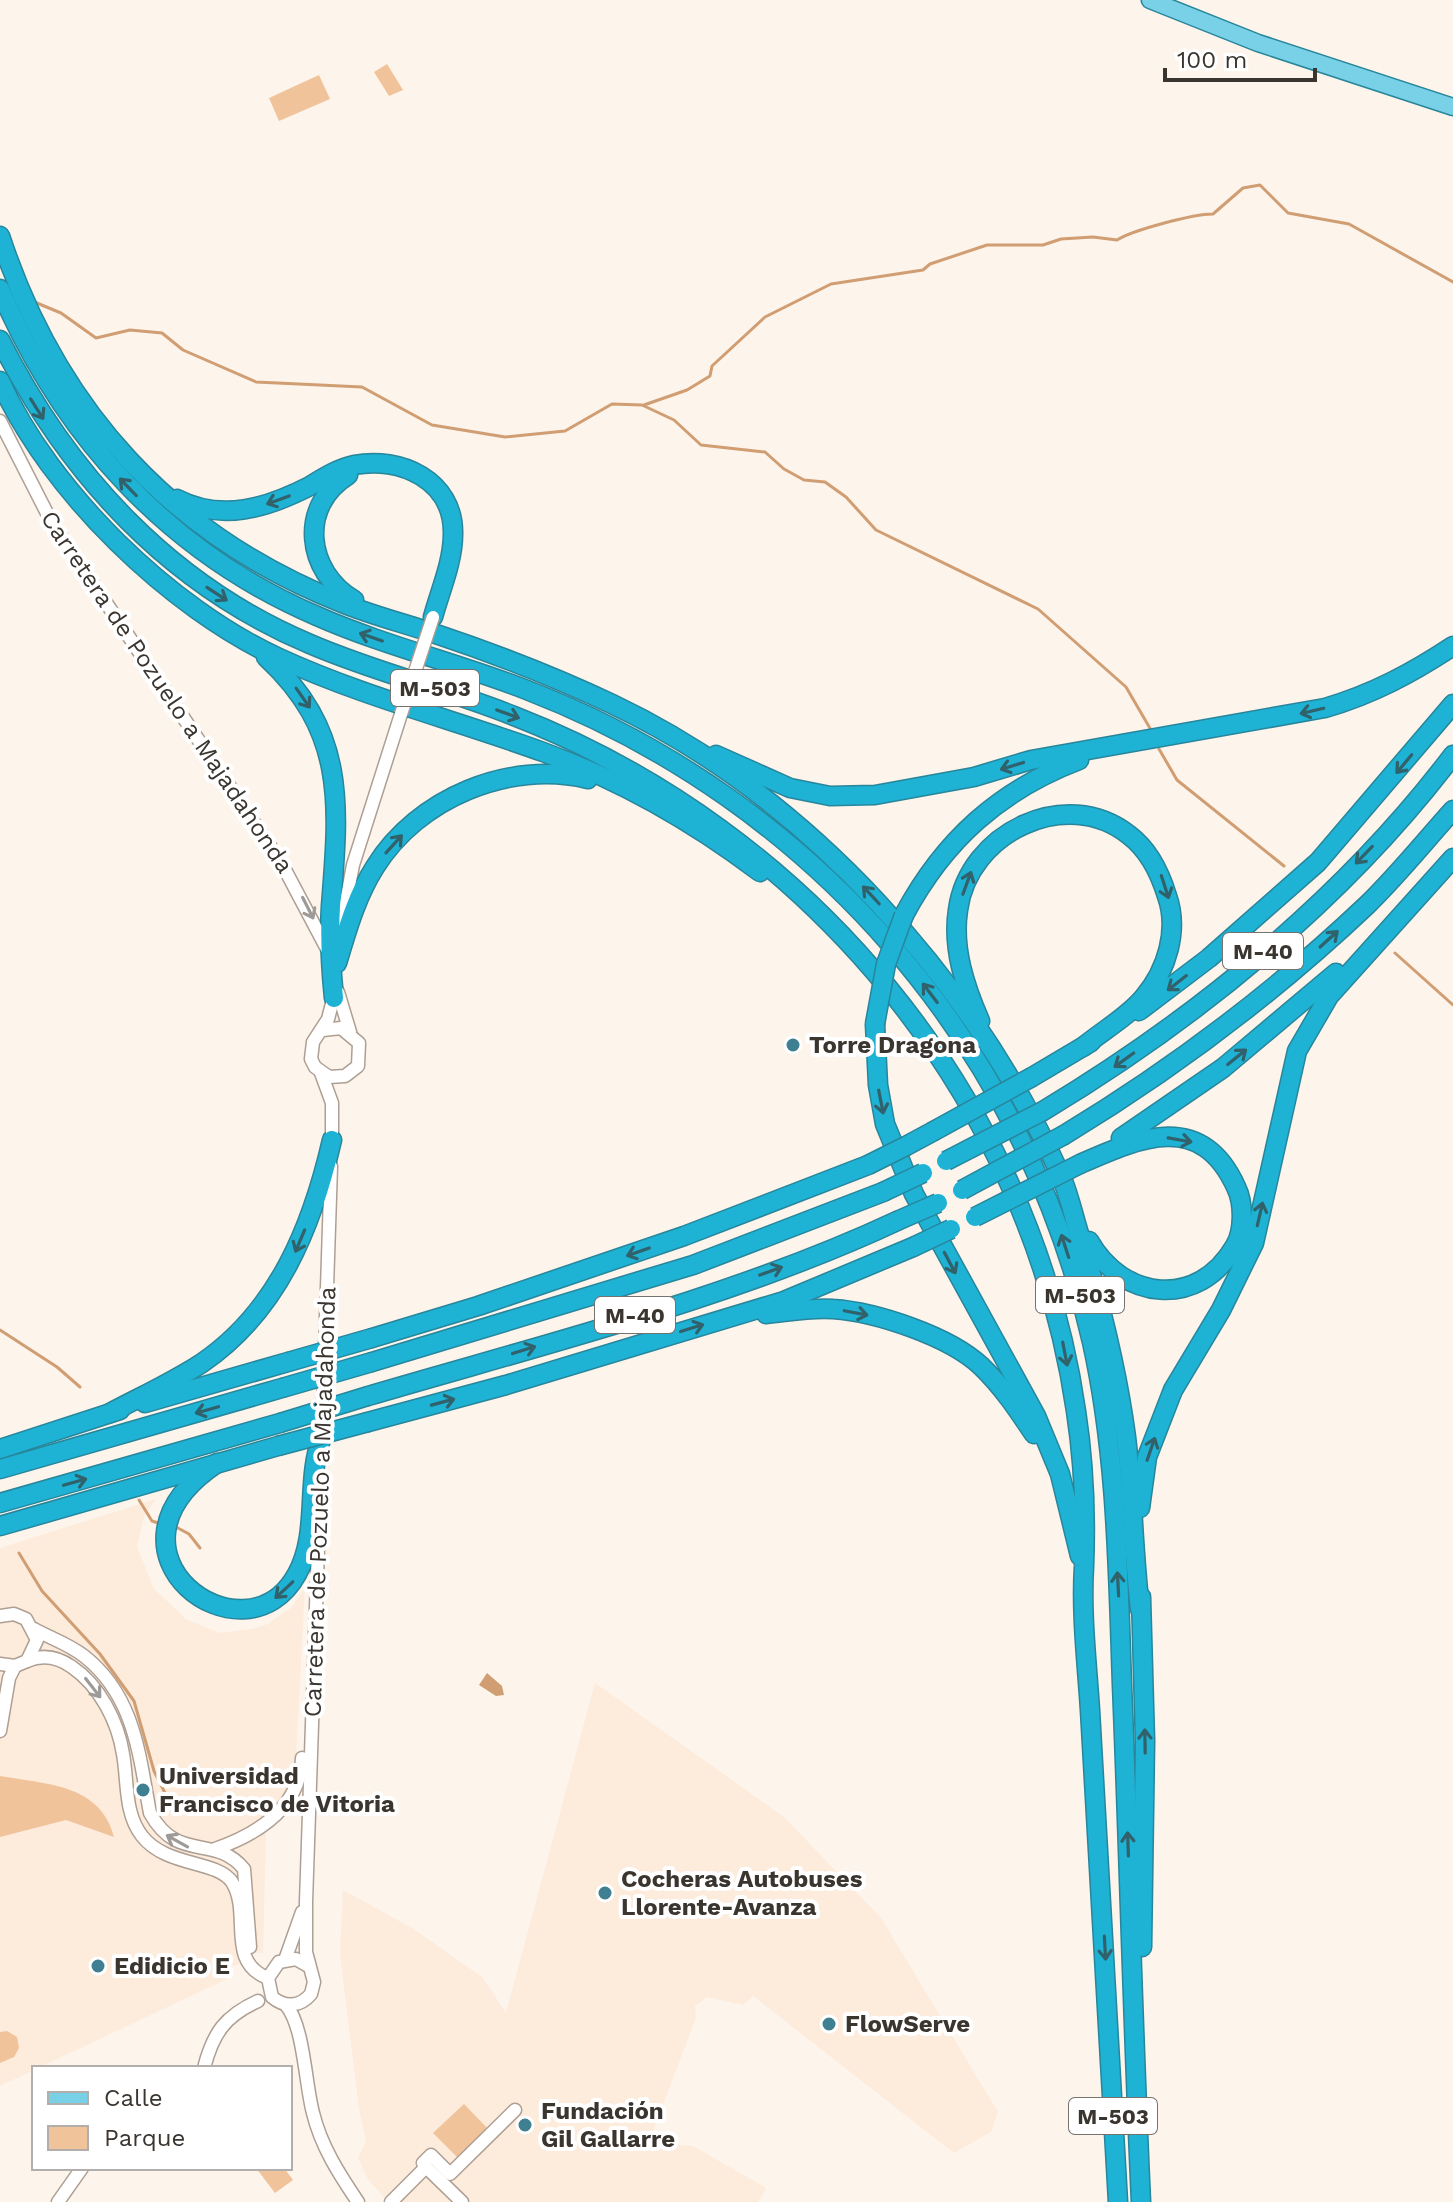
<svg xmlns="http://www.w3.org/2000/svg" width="1453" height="2202" font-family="'Work Sans',sans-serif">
  <rect width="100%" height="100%" fill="#fdf4ec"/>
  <g fill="#fdebdc">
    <path d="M156,1499L144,1516L137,1547L154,1589L186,1619L219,1633L252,1629L268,1624L292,1607L305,1587L296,1756L289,1784L266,1831L263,1953H254L242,1958L239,1964L230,1967L231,1977L0,2086V1548Z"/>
    <path d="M595,1683L784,1817L881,1918L998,2112L991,2132L954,2153L753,1996L743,2005L707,1997L695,2006L696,2018L652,2133L678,2145L693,2146L766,2188L758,2202H388L368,2179L358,2158L366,2141L359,2109L340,1954L343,1890L412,1928L482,1977L506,2013Z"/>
  </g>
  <g fill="#f1c39b">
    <path d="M387,64L403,90L389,96L374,72Z"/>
    <path d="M319,75L330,99L279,121L269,98Z"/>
    <path d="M0,1776C45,1784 101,1784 114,1837L66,1820L0,1837Z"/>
    <path d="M7,2031L17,2037L19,2048L14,2057L0,2063V2032Z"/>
    <path d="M464,2104L489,2130L459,2159L433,2133Z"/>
    <path d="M256,2168H284L293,2180L275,2193Z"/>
  </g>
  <path fill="#d09e72" d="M487,1673L502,1686L504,1695L496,1696L479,1685Z"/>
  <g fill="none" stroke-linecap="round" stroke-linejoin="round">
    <g stroke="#d09e72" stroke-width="3">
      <path d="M32,301L61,313L96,338L130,330L162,333L183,350L256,382L362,387L432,425L505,437L565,431L612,404L642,405L674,420L701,445L765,452L784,469L804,480L825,482L846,497L876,530L1038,609L1126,687L1151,730"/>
      <path d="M644,405L687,390L710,376L712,366L765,317L831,284L923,270L930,264L987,245H1043L1061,239L1093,237L1117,240C1133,230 1193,214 1213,214L1243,188L1260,185L1288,213L1349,224L1453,282"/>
      <path d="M1159,749L1177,780L1284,866"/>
      <path d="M1395,953L1453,1005"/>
      <path d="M0,1330L57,1367L80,1387"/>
      <path d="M139,1500L152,1521L161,1524"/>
      <path d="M176,1527L189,1534L200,1548"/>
      <path d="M19,1553L42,1591L100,1654L134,1701L154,1771L172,1807"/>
    </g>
    <g stroke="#ae9f93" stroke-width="15">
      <g id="minor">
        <path d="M0,421L51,521L282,864L327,949"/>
        <path d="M340,934L353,865L401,714"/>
        <path d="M338,992L350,1032"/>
        <path d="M323,1030L341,1028L359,1043L358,1066L345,1076L329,1077L315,1067L311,1059L313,1042L328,1019L335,992"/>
        <path d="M321,1073L332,1103V1148"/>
        <path d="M322,1440L331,1166"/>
        <path d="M0,1616L14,1614L26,1619L37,1640L27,1661L15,1666L0,1664"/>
        <path d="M34,1629C50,1638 69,1644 84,1656C135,1696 139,1755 150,1813C178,1864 214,1833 244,1869L250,1947"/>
        <path d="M27,1661C43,1654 58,1657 72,1667C100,1686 118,1722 123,1754C128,1781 124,1813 142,1836C166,1867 217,1860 232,1882C252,1913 225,1962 268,1978"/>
        <path d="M0,1731L9,1678L15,1666"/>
        <path d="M215,1849C258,1834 300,1808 302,1758"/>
        <path d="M285,1960L302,1912"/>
        <path d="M310,1967L296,1959L279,1962L268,1978L272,1997C285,2008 300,2007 311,1994L314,1982L306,1952V1902L319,1518"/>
        <path d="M286,2005C304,2026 305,2083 313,2113C321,2146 339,2174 358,2202"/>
        <path d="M204,2068C213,2033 225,2016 258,2001"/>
        <path d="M426,2167L462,2202"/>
        <path d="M58,2202L82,2168"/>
        <path d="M391,2202L426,2167L423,2163L431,2155L450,2174L515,2110"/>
      </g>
    </g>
    <g stroke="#28869b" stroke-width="19">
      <path id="major" d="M1150,0L1258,43L1453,107"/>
    </g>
    <g stroke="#28869b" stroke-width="21">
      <g id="highway">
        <path d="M0,236C57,410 171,535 342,603C371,615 403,623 433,633C493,653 555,677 612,704C808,797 972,980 1061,1176C1070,1197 1074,1219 1081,1240C1101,1305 1117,1369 1126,1437C1133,1494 1133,1552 1140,1609"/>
        <path d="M0,289C62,436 170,553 317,616C385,646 458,663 527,690C812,800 1025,1043 1092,1342C1117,1454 1118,1571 1122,1685C1129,1857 1133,2030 1141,2202"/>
        <path d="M0,340C68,475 170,585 310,644C377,673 447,689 514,716C809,831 1030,1095 1076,1411C1084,1463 1086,1514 1084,1566C1081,1614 1087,1663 1090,1710C1098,1874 1108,2038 1118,2202"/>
        <path d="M0,381C50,492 170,608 279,658C364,697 455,720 543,752C620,780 694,822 760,872"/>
        <path d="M348,475C298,506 306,572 354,600"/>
        <path d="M177,499C222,522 267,508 310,486C323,478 339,468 354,465C400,456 454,480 453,534C453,562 440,591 433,617"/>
        <path d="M266,657C347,732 339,805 331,906C329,937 331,968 334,998"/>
        <path d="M716,755L790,788L830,796L875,795L974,777L1031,760L1325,708C1373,694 1412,673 1453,646"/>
        <path d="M904,915C944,840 1000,790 1079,760"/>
        <path d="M337,963C347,930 356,897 375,867C418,798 509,760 588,779"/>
        <path d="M1139,1011L1209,958L1318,862L1453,704"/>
        <path d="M980,1021C965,987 952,948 958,910C968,833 1066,785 1129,835C1149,850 1160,873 1167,896C1179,930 1167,970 1144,997C1129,1016 1102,1031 1083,1047"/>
        <path d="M875,1024L878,1085L885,1124L914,1194L1036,1416L1060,1474L1080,1556"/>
        <path d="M1032,1077L1091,1042"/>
        <path d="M1043,1111C1196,1019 1344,899 1453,755"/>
        <path d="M1064,1135C1173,1069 1274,993 1367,905C1397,876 1425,841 1453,810"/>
        <path d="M1121,1138L1223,1068L1336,973"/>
        <path d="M906,1146L932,1132"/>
        <path d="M1080,1164C1139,1138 1201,1110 1236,1187C1244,1203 1244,1231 1235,1246C1198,1310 1122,1300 1089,1241"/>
        <path d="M766,1314C787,1312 812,1307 833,1309C876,1312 949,1336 981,1366C1002,1386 1018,1410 1034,1434"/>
        <path d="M372,1338L478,1306L684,1236L868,1165"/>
        <path d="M372,1362L693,1265L883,1192"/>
        <path d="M368,1396C541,1345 735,1297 897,1221"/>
        <path d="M145,1403L288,1362"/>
        <path d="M110,1413C140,1397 173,1382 202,1363C278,1311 312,1227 332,1140"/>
        <path d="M368,1422L506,1385L784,1301L913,1247"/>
        <path d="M0,1449L120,1410"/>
        <path d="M217,1463C84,1552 245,1669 297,1574C320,1532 305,1481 322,1437"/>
        <path d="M0,1469L282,1388"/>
        <path d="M0,1503L280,1423"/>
        <path d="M1140,1508L1147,1457L1173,1390L1221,1310L1254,1243L1297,1051L1329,996L1453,858"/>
        <path d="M0,1526L278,1446"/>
        <path d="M1141,1597L1145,1741L1142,1947"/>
      </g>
    </g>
    <use href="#minor" stroke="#fff" stroke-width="12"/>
    <use href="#major" stroke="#78d1e6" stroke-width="16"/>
    <use href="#highway" stroke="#1eb2d5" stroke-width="18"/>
    <g stroke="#ae9f93" stroke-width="15" stroke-linecap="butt">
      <path id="minor-bridge" d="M401,714L433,617"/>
    </g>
    <g stroke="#28869b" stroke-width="21" stroke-linecap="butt">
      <g id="highway-bridge">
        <path d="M875,1024L886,964L904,915"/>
        <path d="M932,1132L1032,1077"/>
        <path d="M946,1161L1043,1111"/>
        <path d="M868,1165L906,1146"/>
        <path d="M962,1190L1064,1135"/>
        <path d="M883,1192L923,1173"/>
        <path d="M975,1217L1080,1164"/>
        <path d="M897,1221L938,1203"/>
        <path d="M913,1247L951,1229"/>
        <path d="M288,1362L372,1338"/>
        <path d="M282,1388L372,1362"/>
        <path d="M280,1423L368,1396"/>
        <path d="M278,1446L368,1422"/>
      </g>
    </g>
    <use href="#minor-bridge" stroke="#fff" stroke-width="12"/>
    <use href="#highway-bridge" stroke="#1eb2d5" stroke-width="18"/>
  </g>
  <defs><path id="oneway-shaft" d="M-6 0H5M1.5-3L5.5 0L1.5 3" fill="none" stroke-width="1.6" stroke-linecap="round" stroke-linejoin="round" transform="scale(2)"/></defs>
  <g stroke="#31616a">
    <use href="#oneway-shaft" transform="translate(37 409) rotate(58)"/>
    <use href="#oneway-shaft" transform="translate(128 487) rotate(-134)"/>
    <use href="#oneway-shaft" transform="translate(278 500) rotate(160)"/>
    <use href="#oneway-shaft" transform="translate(217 594) rotate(33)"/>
    <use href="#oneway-shaft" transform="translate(371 637) rotate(-161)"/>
    <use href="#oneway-shaft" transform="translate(303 698) rotate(55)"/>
    <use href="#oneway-shaft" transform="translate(1312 711) rotate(167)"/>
    <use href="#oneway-shaft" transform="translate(508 714) rotate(20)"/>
    <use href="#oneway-shaft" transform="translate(1404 764) rotate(130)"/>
    <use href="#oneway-shaft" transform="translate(1012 766) rotate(163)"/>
    <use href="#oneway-shaft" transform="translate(394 844) rotate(-48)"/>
    <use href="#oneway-shaft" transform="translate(1364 855) rotate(134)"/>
    <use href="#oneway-shaft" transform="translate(967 883) rotate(-70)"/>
    <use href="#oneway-shaft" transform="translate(1165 887) rotate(72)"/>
    <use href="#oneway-shaft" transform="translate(871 895) rotate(-133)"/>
    <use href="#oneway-shaft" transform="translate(1329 939) rotate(-42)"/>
    <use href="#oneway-shaft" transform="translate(1177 983) rotate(142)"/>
    <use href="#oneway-shaft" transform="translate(930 993) rotate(-127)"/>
    <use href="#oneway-shaft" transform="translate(1237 1057) rotate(-39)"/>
    <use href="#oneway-shaft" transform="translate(1124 1060) rotate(144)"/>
    <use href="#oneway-shaft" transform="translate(881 1102) rotate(79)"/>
    <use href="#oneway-shaft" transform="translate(1180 1140) rotate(10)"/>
    <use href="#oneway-shaft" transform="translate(1260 1214) rotate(-77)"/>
    <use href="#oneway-shaft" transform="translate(300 1241) rotate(113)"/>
    <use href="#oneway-shaft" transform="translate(1065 1246) rotate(-108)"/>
    <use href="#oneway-shaft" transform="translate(638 1252) rotate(161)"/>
    <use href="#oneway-shaft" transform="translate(950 1263) rotate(62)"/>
    <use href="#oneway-shaft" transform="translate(771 1271) rotate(-20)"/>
    <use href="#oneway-shaft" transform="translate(856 1313) rotate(11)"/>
    <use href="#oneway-shaft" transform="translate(692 1328) rotate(-17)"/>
    <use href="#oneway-shaft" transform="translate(524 1350) rotate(-17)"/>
    <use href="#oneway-shaft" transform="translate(1065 1354) rotate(79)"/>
    <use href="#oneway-shaft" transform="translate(443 1402) rotate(-15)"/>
    <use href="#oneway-shaft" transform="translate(207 1410) rotate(164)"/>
    <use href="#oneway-shaft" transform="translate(1151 1449) rotate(-71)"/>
    <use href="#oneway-shaft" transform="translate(75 1482) rotate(-16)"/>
    <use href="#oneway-shaft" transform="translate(1118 1584) rotate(-93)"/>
    <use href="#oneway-shaft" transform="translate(284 1590) rotate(137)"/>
    <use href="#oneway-shaft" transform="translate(1145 1741) rotate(-91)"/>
    <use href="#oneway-shaft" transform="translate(1128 1844) rotate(-92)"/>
    <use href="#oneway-shaft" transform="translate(1105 1948) rotate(87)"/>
  </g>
  <g stroke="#9d9a98">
    <use href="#oneway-shaft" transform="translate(308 908) rotate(63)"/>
    <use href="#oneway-shaft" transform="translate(93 1688) rotate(52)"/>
    <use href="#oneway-shaft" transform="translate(177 1841) rotate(-151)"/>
  </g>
  <g fill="#3e7f92" stroke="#fff" stroke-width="3">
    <circle cx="793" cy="1045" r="8"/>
    <circle cx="143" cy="1790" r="8"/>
    <circle cx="605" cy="1893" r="8"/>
    <circle cx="98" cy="1966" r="8"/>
    <circle cx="829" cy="2024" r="8"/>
    <circle cx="525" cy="2125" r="8"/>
  </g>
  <g text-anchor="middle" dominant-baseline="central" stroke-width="8" stroke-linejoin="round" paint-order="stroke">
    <g fill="#fff" stroke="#76726e" stroke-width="2">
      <rect x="391" y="670" width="88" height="36" rx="6"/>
      <rect x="1223" y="933" width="80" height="36" rx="6"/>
      <rect x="1036" y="1277" width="88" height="36" rx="6"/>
      <rect x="595" y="1297" width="80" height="36" rx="6"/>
      <rect x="1069" y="2098" width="88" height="36" rx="6"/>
    </g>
    <g font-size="22" font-weight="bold" fill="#3b3530">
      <text x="435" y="688">M-503</text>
      <text x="1263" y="951">M-40</text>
      <text x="1080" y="1295">M-503</text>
      <text x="635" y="1315">M-40</text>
      <text x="1113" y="2116">M-503</text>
    </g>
    <g font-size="24" fill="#3b3530" stroke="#fff">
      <text transform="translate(167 692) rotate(56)">Carretera de Pozuelo a Majadahonda</text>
      <text transform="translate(320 1502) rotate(-88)">Carretera de Pozuelo a Majadahonda</text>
    </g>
    <g font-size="24" font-weight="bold" fill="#3b3530" stroke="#fff" text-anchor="start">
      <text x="809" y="1045">Torre Dragona</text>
      <text x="159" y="1776">Universidad<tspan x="159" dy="28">Francisco de Vitoria</tspan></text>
      <text x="621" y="1879">Cocheras Autobuses<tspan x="621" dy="28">Llorente-Avanza</tspan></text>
      <text x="114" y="1966">Edidicio E</text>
      <text x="845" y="2024">FlowServe</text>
      <text x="541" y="2111">Fundación<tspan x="541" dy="28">Gil Gallarre</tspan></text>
    </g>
  </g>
  <rect x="32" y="2066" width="260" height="104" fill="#ffffff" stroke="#b1aeac" stroke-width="2"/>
  <rect x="48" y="2092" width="40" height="12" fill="#78d1e6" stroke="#b1aeac" stroke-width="2"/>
  <text x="104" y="2106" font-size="24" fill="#3b3530">Calle</text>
  <rect x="48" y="2126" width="40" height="24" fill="#f1c39b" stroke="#b1aeac" stroke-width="2"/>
  <text x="104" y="2146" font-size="24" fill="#3b3530">Parque</text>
  <path d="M1165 68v12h150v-12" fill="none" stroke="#3b3530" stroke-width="4"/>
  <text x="1177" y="68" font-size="24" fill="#3b3530" stroke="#ffffff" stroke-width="6" paint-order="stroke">100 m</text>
</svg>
